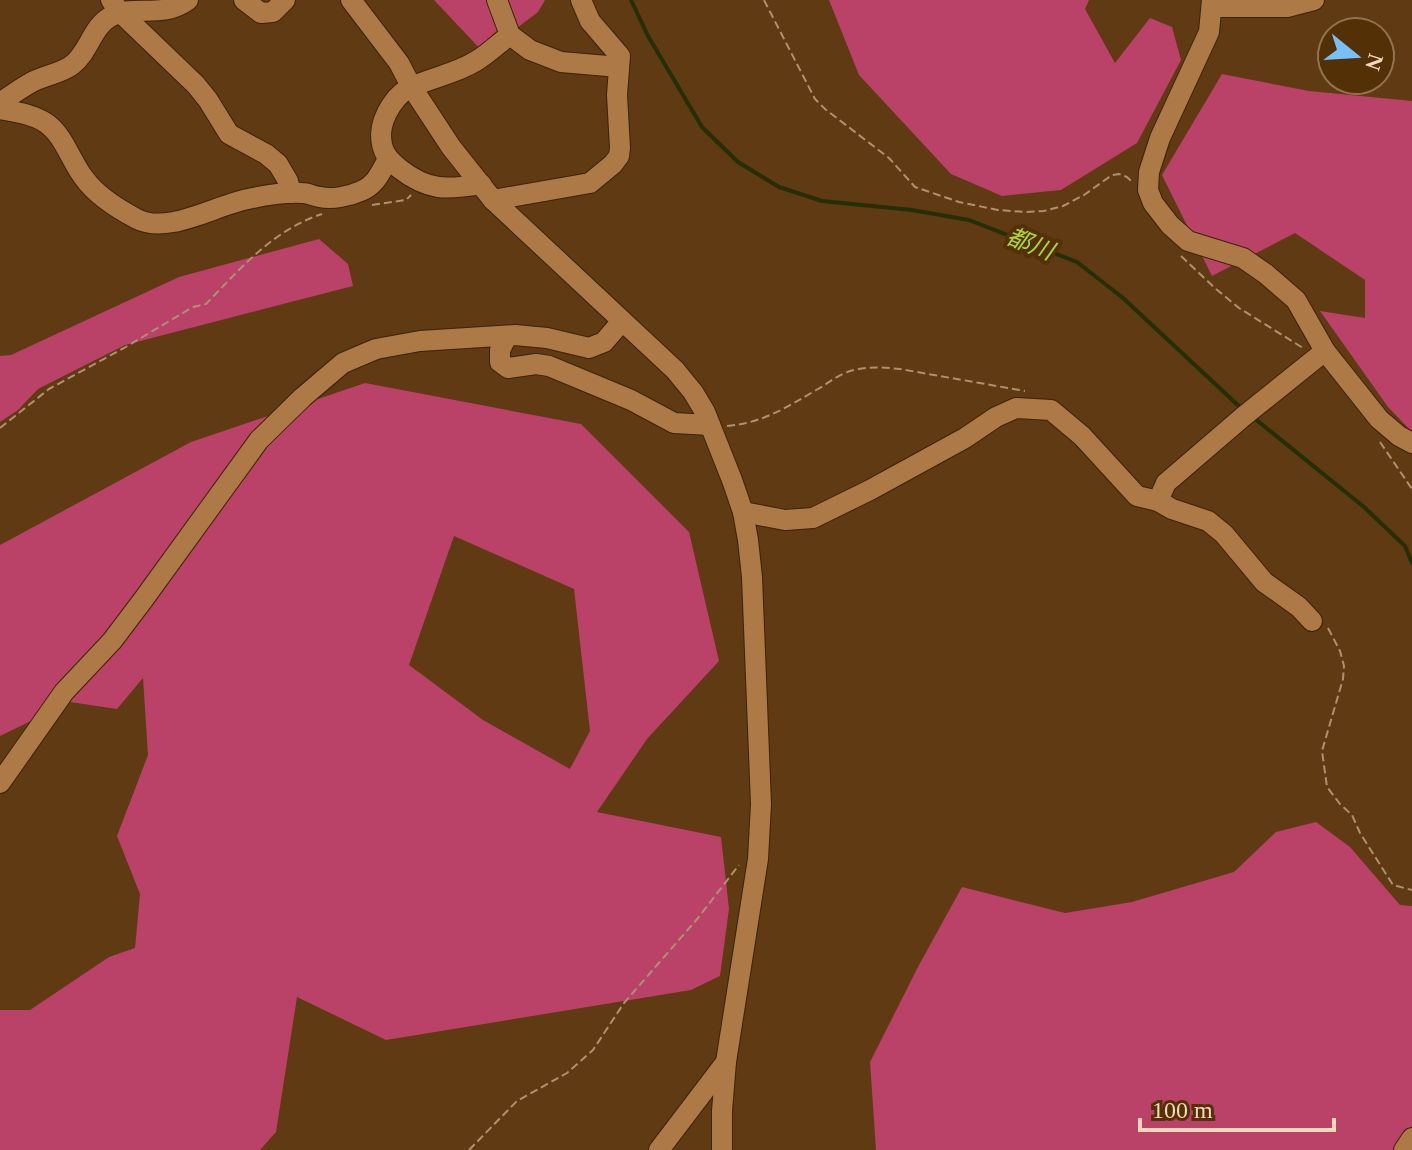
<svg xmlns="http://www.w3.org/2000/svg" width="1412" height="1150" font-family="'Times New Roman','Noto Sans JP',serif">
  <rect width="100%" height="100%" fill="#5f3a13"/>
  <g fill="#ba4168" fill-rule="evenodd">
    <path d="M434,0H545L538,12L484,53Z"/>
    <path d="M829,0H1089L1085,9L1115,63L1150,18L1172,27L1181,60L1137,143L1061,190L1002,196L951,174L859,75Z"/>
    <path d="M1222,74L1309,91L1412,101V432L1388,407L1320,311L1365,318V280L1295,233L1212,276L1162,175Z"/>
    <path d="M319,239L348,264L353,286L125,345L38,389L18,410L0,422V356L11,355L179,277Z"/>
    <path d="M365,383L581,424L689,532L719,661L647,739L597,812L721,837L729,909L720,976L691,990L386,1040L297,997L276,1132L260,1150H0V1010H30L109,957L135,948L140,894L117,836L148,755L143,678L117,709L70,702L0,736V545L191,442ZM454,536L574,589L590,731L570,769L483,720L409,665Z"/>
    <path d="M1316,822L1350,847L1400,905L1412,906V1136L1404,1150H876L870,1062L919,965L962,887L1065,913L1132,902L1234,872L1276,832Z"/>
  </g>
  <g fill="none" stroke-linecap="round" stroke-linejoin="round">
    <g stroke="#242f06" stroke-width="4">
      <path d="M631,0L648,36L702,127L738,162L779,187L822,201L912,210L969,220L1077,262L1123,298L1241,408"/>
      <path d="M1254,418L1364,507L1405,546L1412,563"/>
    </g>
    <g stroke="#3d2308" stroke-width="22">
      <g id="minor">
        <path d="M111,0L120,12L196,85L208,100L229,134L266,154L278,164L288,181L291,193"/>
        <path d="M244,0L261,13L273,12L285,0"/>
        <path d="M351,0L399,63L411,86L451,147L493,200L675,370L693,392L705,412L732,480L743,512L748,540L752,577L761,804L758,859L726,1062L722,1111V1150"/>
        <path d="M497,0L510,35L530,50L561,62L619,67"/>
        <path d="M1212,0L1209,32L1160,138L1149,172L1148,190L1153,203L1170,225L1188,241L1243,258L1266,274L1296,300L1325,351L1379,419L1399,436L1412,443"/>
        <path d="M1213,7H1287L1314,0"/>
        <path d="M0,103C10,96 21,88 32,82C45,75 60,74 72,65C89,52 92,27 110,17C134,3 161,20 188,0"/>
        <path d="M0,109C15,112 33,114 46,123C64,135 71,162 84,178C96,195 118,209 137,219C168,235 216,205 248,199C266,195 283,192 302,193C308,193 313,196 320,197C332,200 350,196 361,191C376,185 380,173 388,159"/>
        <path d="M481,184C447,190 428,191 400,169C387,159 381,151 381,134C382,116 396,92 414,86C434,77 457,73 476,61C488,54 499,43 510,35"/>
        <path d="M493,200L590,183L613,164L619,156L620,148L617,95L620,56L590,21L581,0"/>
        <path d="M507,336L500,350V362L508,368L536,364L549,366L631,400L674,423L710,425"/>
        <path d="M1158,501L1166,483L1244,416L1325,351"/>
        <path d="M743,512L785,520L813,518L870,490L965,438L996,417L1016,408L1051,410L1082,436L1137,496L1158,501L1172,509L1208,521L1224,534L1264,582L1299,607L1312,621"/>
        <path d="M0,783L64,692L112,641L143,600L259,440L303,397L343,363L376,349L420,341L515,335L547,338L589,348L604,342L622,321"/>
        <path d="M659,1150L726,1062"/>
        <path d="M1404,1150L1412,1138"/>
      </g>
    </g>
    <g stroke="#b09070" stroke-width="2" stroke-dasharray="8 4" stroke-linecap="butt">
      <path d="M764,0L815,99L825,109L889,158L915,187L959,202L998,210L1026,212L1044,211L1063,206L1084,195L1112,175L1119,174L1127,177L1132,182"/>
      <path d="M372,205L406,200L411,195"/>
      <path d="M1181,256L1216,289L1239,308L1303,348"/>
      <path d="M727,426C763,423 787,407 818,389C827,384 835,377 845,373C862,366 881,367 900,369L1025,391"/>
      <path d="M0,428L49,389L124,348L193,307L206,304C241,268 273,230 322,214"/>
      <path d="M1380,442L1412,489"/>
      <path d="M1328,628L1340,651L1344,666L1343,679L1322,751L1327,787L1340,804L1352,815L1360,833L1393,885L1412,890"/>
      <path d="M469,1150L517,1101L567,1073L593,1050L624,1003L698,918L739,865"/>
    </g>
    <use href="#minor" stroke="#ac7947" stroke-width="20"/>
  </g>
  <g text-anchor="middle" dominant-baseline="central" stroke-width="8" stroke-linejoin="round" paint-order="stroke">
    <g font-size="24" font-style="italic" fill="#acd834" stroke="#533005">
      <text transform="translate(1030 244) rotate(21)">都川</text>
    </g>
  </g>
  <g transform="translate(1356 56) rotate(108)"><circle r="38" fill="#533005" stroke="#93734f" stroke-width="2"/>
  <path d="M0-6L14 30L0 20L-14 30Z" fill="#79bff8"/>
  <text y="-12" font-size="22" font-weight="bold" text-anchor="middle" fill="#f4d8be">N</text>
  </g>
  <path d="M1140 1118v12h194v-12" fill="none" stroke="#f4d8be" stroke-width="4"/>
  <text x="1152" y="1118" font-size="24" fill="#f4d8be" stroke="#533005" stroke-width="6" paint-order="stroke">100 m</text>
</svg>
